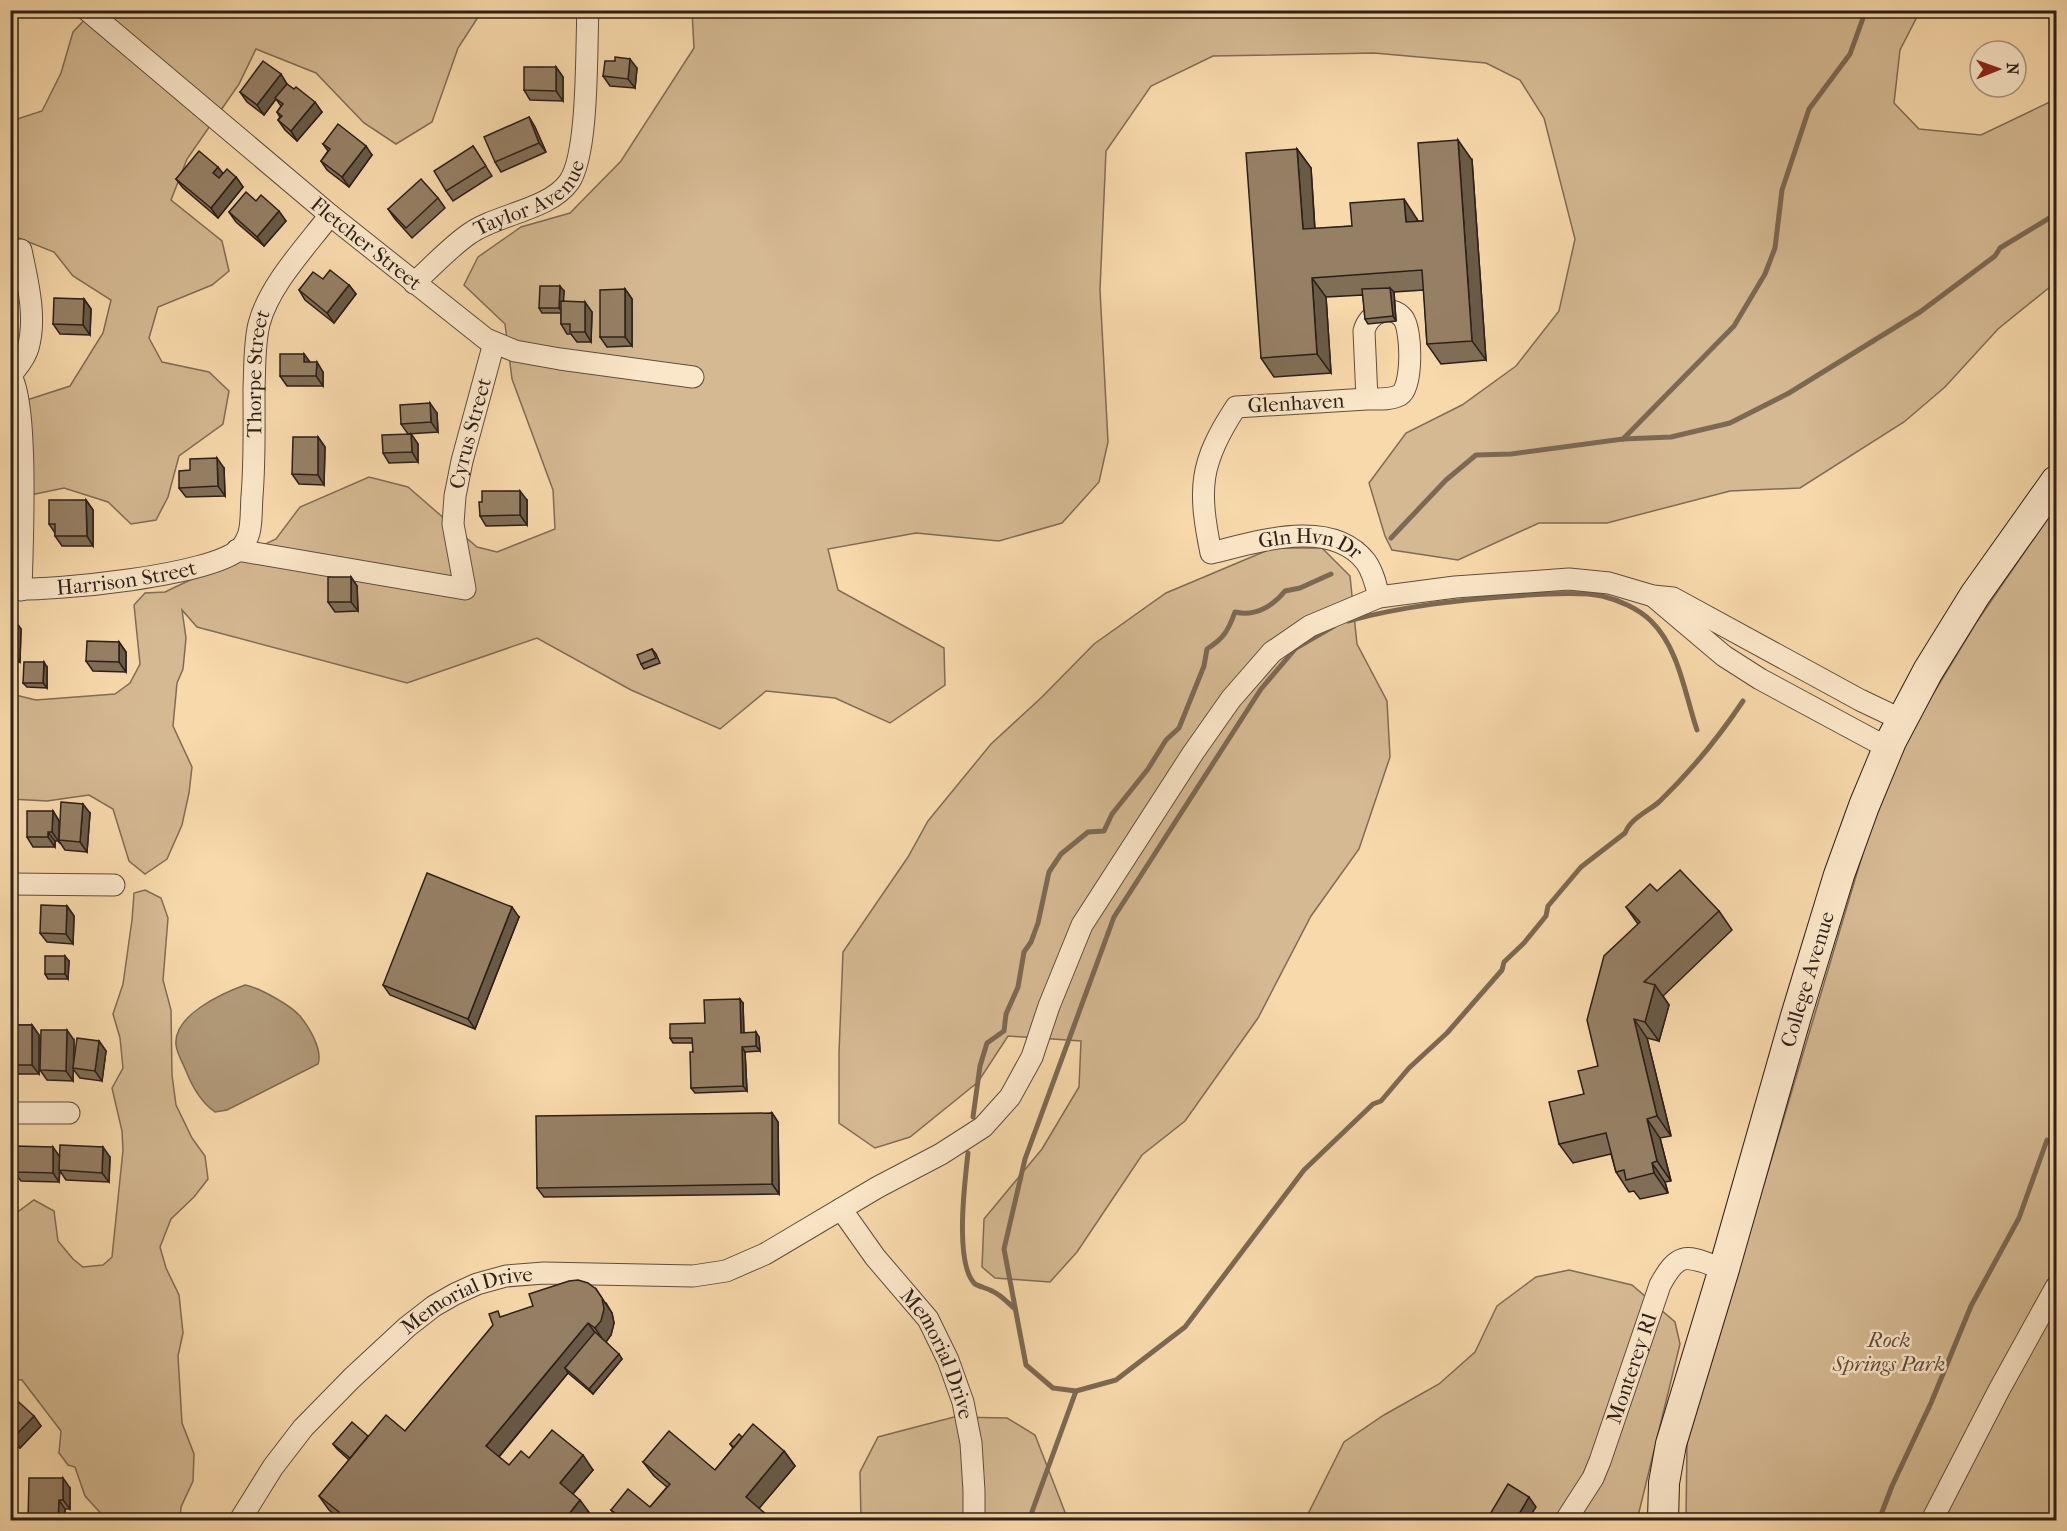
<svg xmlns="http://www.w3.org/2000/svg" width="2067" height="1531" font-family="'IM FELL French Canon',serif">
  <rect width="100%" height="100%" fill="#f8d9ab"/>
  <filter id="stains"><feTurbulence type="fractalNoise" baseFrequency=".00333" numOctaves="4"/><feColorMatrix values="0 0 0 0 .2 0 0 0 0 .09 0 0 0 0 .02 0 0 0 .5 -.17"/></filter>
  <radialGradient id="worn" r=".72"><stop offset=".6" stop-color="#630" stop-opacity="0"/><stop offset="1" stop-color="#630" stop-opacity=".3"/></radialGradient>
  <g fill="#d5b992" stroke="#806c56" stroke-width="1.5">
    <path d="M93,11H482L458,48L432,122L396,144L364,123L316,73L256,49L239,84L187,159L171,200L222,241L229,271L212,285L158,307L149,338L162,362L209,372L229,391L223,424L179,456L168,497L156,520L131,524L108,502L64,488L11,499L10,410L30,399L70,386L103,333L111,300L73,276L54,252L11,235V121L42,111L61,73L73,32Z"/>
    <path d="M692,11H1920L1900,50L1894,103L1919,129L1981,135L2056,99V282L1998,329L1945,387L1904,422L1800,488L1730,491L1607,523H1539L1458,560L1392,550L1385,536L1369,483L1406,433L1462,405L1516,366L1559,311L1575,239L1544,118L1520,80L1486,63L1374,53L1213,56L1151,86L1106,151L1100,290L1108,442L1099,482L1062,523L999,541L916,533L828,549L838,590L944,648L945,685L890,723L835,698L766,691L720,729L631,690L537,638L407,683L197,627L182,610L186,638L183,669L177,683L173,726L192,767L189,793L182,825L167,859L145,874L129,861L113,809L89,795L47,801L11,799V694L36,700L115,694L130,683L140,664L134,605L145,593L165,592L276,539L300,507L369,477L408,487L477,547L497,552L555,529L553,490L512,379L505,324L464,285L478,257L521,227L570,213L621,161L694,48Z"/>
    <path d="M2056,506V1520H1686L1687,1442L1868,836L1910,732L1976,623Z"/>
    <path d="M1273,548H1322L1350,576L1357,644L1387,701L1390,757L1359,849L1311,916L1258,1018L1185,1121L1142,1155L1077,1252L1050,1282L995,1278L982,1267L984,1219L1042,1149L1079,1087L1081,1041L1008,1036L978,1082L910,1137L875,1148L839,1123V1053L843,952L908,857L928,821L991,744L1042,697L1094,644L1166,593Z"/>
    <path d="M145,890L161,898L168,918L163,980L171,1010L172,1075L176,1105L192,1138L205,1156L208,1179L194,1197L171,1219L160,1247L166,1268L179,1295L183,1333L178,1356L182,1423L194,1454L193,1481L181,1507L180,1520H107L85,1496L75,1467L68,1465L59,1453L61,1431L22,1380L11,1379V1217L34,1200L54,1211L58,1241L73,1259L83,1267L103,1265L112,1257L123,1150L122,1131L112,1088L123,1068L120,1038L113,1014L123,984L132,920L134,893Z"/>
    <path d="M1569,1270L1632,1285L1675,1322L1680,1344L1639,1512V1520H1305L1344,1442L1384,1415L1439,1384L1475,1352L1497,1306L1536,1277Z"/>
    <path d="M954,1417L1007,1418L1035,1435L1068,1520H861L860,1472L878,1437Z"/>
  </g>
  <path fill="#b29a79" stroke="#7c6953" stroke-width="1.5" d="M245,985C260,988 290,1005 300,1016C309,1027 323,1050 318,1064L227,1110L215,1112C202,1103 192,1086 186,1071C183,1063 177,1054 176,1045C173,1015 223,993 245,985Z"/>
  <g fill="none" stroke-linecap="round" stroke-linejoin="round">
    <g stroke="#7c6953" stroke-width="5">
      <path d="M1623,439L1734,326L1765,274L1775,248L1782,190L1809,109L1850,54L1866,10"/>
      <path d="M1391,538L1446,480L1476,455L1511,454L1623,439L1671,437L1730,423L1789,393L1920,312L1995,256L2000,248L2056,214"/>
      <path d="M1348,621C1403,606 1459,600 1515,596C1540,594 1579,591 1602,596C1619,600 1639,609 1651,621C1679,648 1685,695 1697,730"/>
      <path d="M1334,626L1296,648L1261,689L1114,917L1025,1159L1004,1249L1026,1365L1053,1388L1076,1391L1116,1380L1185,1327L1304,1170L1373,1104L1381,1101L1409,1068L1447,1033L1502,970L1504,962L1524,943L1546,916L1548,906L1581,867L1625,833C1631,818 1647,812 1659,802C1690,772 1719,737 1743,701"/>
      <path d="M973,1117L980,1066L987,1043L1004,1031L1006,1014L1018,987L1024,952L1031,942L1038,923L1049,872L1061,854L1088,832L1104,831L1112,814L1148,769L1166,740L1179,728L1204,666L1207,649C1224,638 1228,631 1235,612C1255,617 1273,606 1285,591L1300,588L1331,574"/>
      <path d="M968,1153C965,1181 954,1264 975,1284C980,1287 987,1288 992,1291C1001,1295 1007,1302 1014,1308"/>
      <path d="M1029,1520L1076,1391"/>
      <path d="M1879,1520L1892,1486L1931,1403L1971,1306L2019,1218L2047,1140"/>
    </g>
    <g stroke="#5e4e3e" stroke-width="23">
      <g id="minor">
        <path id="s1" d="M87,10L330,215L486,339L515,351L560,359L693,377"/>
        <path id="s2" d="M414,283C432,267 449,248 469,234C497,214 549,210 569,182C589,154 586,48 588,10"/>
        <path d="M10,375C29,397 22,554 21,590"/>
        <path d="M11,375C17,367 25,359 28,348C37,317 27,280 21,250"/>
        <path id="s3" d="M1367,399L1364,331C1368,314 1390,302 1403,318C1412,329 1413,387 1400,395C1391,400 1377,399 1367,399L1236,407C1199,463 1198,489 1211,553C1257,542 1331,517 1366,562C1373,572 1376,585 1379,597"/>
        <path id="s4" d="M237,550L465,589L453,524L455,496L462,461L494,343"/>
        <path id="s5" d="M10,589C53,591 212,576 241,548C244,545 248,537 249,533C252,522 251,508 252,496C255,460 254,424 254,388C255,367 254,345 259,324C269,285 306,247 330,215"/>
        <path d="M1653,596L1724,656L1760,679L1888,748"/>
        <path d="M10,884L114,885"/>
        <path d="M10,1113H69"/>
        <path id="s6" d="M841,1209L875,1257L928,1319L948,1360L963,1402L971,1443L974,1491V1520"/>
        <path id="s7" d="M240,1520L273,1467L303,1428L352,1378L407,1327L434,1306L455,1294L477,1284L506,1276L544,1273L693,1276L726,1271L765,1254L878,1187L941,1154L983,1127L1010,1097L1032,1057L1049,1006L1082,925L1193,753L1231,699L1272,652L1310,626L1379,597L1455,587L1569,579L1609,583L1653,596L1673,598L1860,700L1902,720"/>
        <path id="s8" d="M1566,1520L1593,1478L1600,1461L1660,1285C1680,1248 1688,1257 1724,1269"/>
        <path d="M1932,1520L1999,1390L2056,1287"/>
      </g>
    </g>
    <g stroke="#2b1f19" stroke-width="32">
      <g id="secondary">
        <path id="s9" d="M1663,1520L1664,1483L1671,1444L1724,1269L1796,1016L1839,875L1864,806L1891,741L1928,671L1975,595L2056,481"/>
      </g>
    </g>
    <use href="#minor" stroke="#fae6c8" stroke-width="21"/>
    <use href="#secondary" stroke="#fae6c8" stroke-width="30"/>
  </g>
  <g fill="#816e57" stroke="#2b1f19" stroke-width="1.5">
    <path d="M615,61L637,68L635,88L610,86L603,76Z"/>
    <path d="M556,67L563,77V101L530,100L524,90Z"/>
    <path d="M287,84L322,112L297,141L285,130L278,120L280,117L277,112L281,106L276,99L264,115L247,102L240,92Z"/>
    <path d="M529,117L535,127L546,152L501,172L495,162Z"/>
    <path d="M323,144L372,155L349,187L327,170L321,161L328,151Z"/>
    <path d="M473,146L492,176L453,201L446,191Z"/>
    <path d="M1297,149L1311,168L1315,229L1352,226L1417,219L1418,221H1423L1472,160L1486,360L1441,364L1427,344L1424,290L1394,292L1396,321L1368,324L1365,319L1363,295L1326,297L1331,373L1274,377L1261,358Z"/>
    <path d="M223,174L236,177L243,187L218,218L183,188L176,179Z"/>
    <path d="M438,198L445,208L412,238L395,219L388,209Z"/>
    <path d="M256,201L286,221L264,246L236,222L229,212Z"/>
    <path d="M349,285L356,294L334,323L305,300L299,290Z"/>
    <path d="M625,289L632,299V346L607,347L600,337Z"/>
    <path d="M564,291L563,301L592,312L591,342H577L571,334H567L561,324V313H542L539,308Z"/>
    <path d="M84,299L91,309L90,335L60,334L53,324Z"/>
    <path d="M304,354L310,362L323,372V386H287L280,376Z"/>
    <path d="M437,413L438,432L408,434L401,424Z"/>
    <path d="M411,434L418,444V462L389,463L383,453Z"/>
    <path d="M318,437L325,447L324,485L299,484L292,474Z"/>
    <path d="M224,468L225,496L186,497L179,488Z"/>
    <path d="M86,500L93,510V546H62L55,536V533L49,524Z"/>
    <path d="M527,500V525L486,526L480,516Z"/>
    <path d="M351,577L357,586L358,611L335,612L328,602Z"/>
    <path d="M10,619L21,629L20,662H10Z"/>
    <path d="M119,642L126,652V672L93,671L86,661Z"/>
    <path d="M652,649L656,654L660,663L644,669L641,664Z"/>
    <path d="M47,667V688L27,687L23,683Z"/>
    <path d="M53,811L59,821V830L90,813L87,852L65,850L59,841H55V847H33L27,837Z"/>
    <path d="M1657,891L1719,911L1732,930L1663,996L1669,1005L1659,1041L1647,1038L1671,1136L1660,1138L1671,1181L1665,1182L1668,1193L1640,1199L1634,1191L1629,1192L1616,1172L1611,1154L1573,1163L1559,1144L1598,1066L1638,924L1626,907Z"/>
    <path d="M67,906L74,916L73,944L47,942L40,933Z"/>
    <path d="M519,917L475,1029L390,995L383,985Z"/>
    <path d="M69,961L68,979H48L45,974Z"/>
    <path d="M743,1003L744,1033L759,1037L760,1051L745,1052L747,1091L695,1093L691,1088L693,1043H673L670,1038L705,1023Z"/>
    <path d="M10,1025H32L39,1035V1074H16L10,1066Z"/>
    <path d="M74,1040V1063L99,1041L106,1051L102,1081L80,1078L73,1069V1081L47,1080L40,1070Z"/>
    <path d="M772,1113L778,1122L779,1194L544,1197L537,1188Z"/>
    <path d="M10,1151L15,1157L59,1156L110,1157L109,1182L66,1180L60,1171L59,1182L21,1181L15,1173V1177H10Z"/>
    <path d="M606,1303L612,1313L614,1323L611,1335L606,1342L622,1359L593,1394L568,1373L499,1457L509,1465L529,1458L593,1470L573,1494L591,1515L586,1521H332L336,1516L329,1510L319,1496L349,1460L337,1449L333,1444L368,1436L405,1431L502,1317Z"/>
    <path d="M10,1394L41,1426L20,1448L12,1440L10,1441Z"/>
    <path d="M742,1437L784,1451L795,1466L759,1508L617,1518L611,1510L650,1507L667,1487L654,1476L643,1462L715,1470L733,1448L730,1444Z"/>
    <path d="M70,1488V1509H65V1521H28Z"/>
  </g>
  <g fill="#695a47" stroke="#2b1f19" stroke-width="1.5">
    <path d="M630,59L637,68L635,88L628,79Z"/>
    <path d="M556,67L563,77V101L556,91Z"/>
    <path d="M281,74L287,84L264,115L257,105Z"/>
    <path d="M315,102L322,112L297,141L291,131Z"/>
    <path d="M529,117L535,127L546,152L539,143Z"/>
    <path d="M1458,140L1472,160L1486,360L1472,341Z"/>
    <path d="M366,146L372,155L349,187L342,177Z"/>
    <path d="M1297,149L1311,168L1316,249L1303,229Z"/>
    <path d="M218,167L225,176L220,182L213,173Z"/>
    <path d="M236,177L243,187L218,218L211,208Z"/>
    <path d="M1404,199L1417,219L1419,241L1406,222Z"/>
    <path d="M279,211L286,221L264,246L257,237Z"/>
    <path d="M1312,278L1326,297L1331,373L1317,354Z"/>
    <path d="M349,285L356,294L334,323L327,313Z"/>
    <path d="M560,286L564,291L563,313L559,308Z"/>
    <path d="M1390,288L1394,292L1396,321L1393,316Z"/>
    <path d="M625,289L632,299V346L625,337Z"/>
    <path d="M84,299L91,309L90,335L83,325Z"/>
    <path d="M585,302L592,312L591,342L585,332Z"/>
    <path d="M304,354L311,364L304,362Z"/>
    <path d="M317,362L323,372V386L316,376Z"/>
    <path d="M430,403L437,413L438,432L431,422Z"/>
    <path d="M411,434L418,444V462L412,452Z"/>
    <path d="M318,437L325,447L324,485L318,475Z"/>
    <path d="M217,458L224,468L225,496L218,486Z"/>
    <path d="M520,491L527,500V525L520,515Z"/>
    <path d="M86,500L93,510V546L87,536Z"/>
    <path d="M351,577L357,586L358,611L351,602Z"/>
    <path d="M14,619L21,629L20,662L14,653Z"/>
    <path d="M119,642L126,652V672L119,662Z"/>
    <path d="M44,662L47,667V688L43,683Z"/>
    <path d="M83,804L90,813L87,852L80,842Z"/>
    <path d="M53,811L59,821V842L52,832Z"/>
    <path d="M48,832L55,841V847L48,837Z"/>
    <path d="M67,906L74,916L73,944L66,934Z"/>
    <path d="M512,907L519,917L475,1029L468,1019Z"/>
    <path d="M65,956L69,961L68,979L65,974Z"/>
    <path d="M1655,985L1669,1005L1659,1041L1645,1022Z"/>
    <path d="M740,999L743,1003L744,1038L741,1033Z"/>
    <path d="M1634,1019L1647,1038L1671,1136L1657,1116Z"/>
    <path d="M32,1025L39,1035V1074L32,1065Z"/>
    <path d="M67,1030L74,1040L73,1081L66,1071Z"/>
    <path d="M756,1032L759,1037L760,1051L756,1046Z"/>
    <path d="M99,1041L106,1051L102,1081L95,1071Z"/>
    <path d="M742,1047L745,1052L747,1091L743,1086Z"/>
    <path d="M772,1113L778,1122L779,1194L772,1184Z"/>
    <path d="M1647,1119L1660,1138L1671,1181L1657,1161Z"/>
    <path d="M53,1147L60,1157L59,1182L53,1173Z"/>
    <path d="M103,1147L110,1157L109,1182L102,1173Z"/>
    <path d="M10,1151L15,1157V1177L10,1170Z"/>
    <path d="M1652,1163L1665,1182L1668,1193L1654,1173Z"/>
    <path d="M596,1289L612,1313L614,1323L611,1335L605,1343L595,1328Z"/>
    <path d="M588,1323L598,1337L565,1368L568,1373L496,1460L486,1446Z"/>
    <path d="M619,1354L622,1359L593,1394L589,1389Z"/>
    <path d="M34,1416L41,1426L20,1448L13,1438Z"/>
    <path d="M784,1451L795,1466L756,1512L746,1497Z"/>
    <path d="M583,1455L593,1470L570,1497L560,1483Z"/>
    <path d="M63,1478L70,1488V1509L63,1500Z"/>
    <path d="M1529,1497L1536,1507L1527,1521H1515Z"/>
    <path d="M59,1500L65,1509V1521H58Z"/>
    <path d="M580,1500L591,1515L586,1521H574L569,1514Z"/>
  </g>
  <g fill="#968065" stroke="#2b1f19" stroke-width="1.5">
    <path d="M615,57L630,59L628,79L603,76L605,61H615Z"/>
    <path d="M263,61L281,74L257,105L240,92Z"/>
    <path d="M524,67H556V91L524,90Z"/>
    <path d="M287,84L294,89L296,87L315,102L291,131L278,120L282,116L277,112L283,104L275,98Z"/>
    <path d="M529,117L539,143L495,162L484,137Z"/>
    <path d="M338,124L366,146L342,177L321,161L330,149L323,144Z"/>
    <path d="M1458,140L1472,341L1427,344L1422,270L1312,278L1317,354L1261,358L1246,153L1297,149L1303,229L1352,226L1350,203L1404,199L1406,222L1423,221L1418,143Z"/>
    <path d="M473,146L486,166L446,191L434,171Z"/>
    <path d="M199,151L218,167L213,173L219,178L227,169L236,177L211,208L176,179Z"/>
    <path d="M421,179L438,198L406,228L388,209Z"/>
    <path d="M246,192L256,201L261,195L279,211L257,237L229,212Z"/>
    <path d="M330,270L349,285L327,313L299,290L313,272L323,279Z"/>
    <path d="M540,286H560L559,308H539Z"/>
    <path d="M1390,288L1393,316L1365,319L1362,289Z"/>
    <path d="M625,289V337H600V290Z"/>
    <path d="M54,298L84,299L83,325L53,324Z"/>
    <path d="M561,301L585,302V332H570V324H561Z"/>
    <path d="M280,354H304V362H317L316,376H280Z"/>
    <path d="M430,403L431,422L401,424L400,405Z"/>
    <path d="M411,434L412,452L383,453L382,435Z"/>
    <path d="M293,437H318V475L292,474Z"/>
    <path d="M217,458L218,486L179,488V471L190,470V459Z"/>
    <path d="M482,491H520V515L480,516L479,502H482Z"/>
    <path d="M49,500H86L87,536H55V524H49Z"/>
    <rect x="328" y="577" width="23" height="25"/>
    <rect x="10" y="619" width="4" height="34"/>
    <path d="M87,641L119,642V662L86,661Z"/>
    <path d="M652,649L656,658L641,664L637,655Z"/>
    <path d="M24,662H44L43,683H23Z"/>
    <path d="M61,802L83,804L80,842L59,840Z"/>
    <path d="M27,811H53L52,832H48V837H27Z"/>
    <path d="M1680,870L1719,911L1644,982L1655,985L1645,1022L1634,1019L1657,1116L1647,1119L1657,1161L1652,1163L1654,1173L1626,1180L1624,1170L1616,1172L1606,1133L1559,1144L1549,1102L1584,1094L1578,1071L1598,1066L1587,1020L1604,956L1640,922L1626,907L1650,884L1657,891Z"/>
    <path d="M427,873L512,907L468,1019L383,985Z"/>
    <path d="M41,905L67,906L66,934L40,933Z"/>
    <rect x="45" y="956" width="20" height="18"/>
    <path d="M740,999L741,1033L756,1032V1046L742,1047L743,1086L691,1088L690,1052H693L692,1038H670V1024L705,1023L704,1000Z"/>
    <rect x="10" y="1025" width="22" height="40"/>
    <path d="M41,1030H67L66,1071L40,1070Z"/>
    <path d="M77,1038L99,1041L95,1071L73,1068Z"/>
    <path d="M772,1113V1184L537,1188L536,1116Z"/>
    <path d="M60,1145L103,1147L102,1173L59,1170Z"/>
    <path d="M15,1146L53,1147V1173L15,1172Z"/>
    <path d="M578,1280L588,1283L596,1289L602,1298L604,1309L601,1321L595,1328L588,1323L486,1446L509,1465L521,1451L529,1458L552,1430L583,1455L560,1483L580,1500L569,1514L577,1521H332L339,1512L319,1496L386,1415L405,1431L493,1325L489,1314L498,1311L500,1317L533,1306L529,1294L569,1281Z"/>
    <path d="M595,1332L619,1354L589,1389L565,1368Z"/>
    <path d="M10,1394L34,1416L13,1438L10,1436Z"/>
    <path d="M352,1422L368,1436L350,1458L333,1444Z"/>
    <path d="M753,1424L784,1451L746,1497L774,1521H615L619,1516L611,1510L628,1489L650,1507L670,1484L643,1462L669,1431L715,1470Z"/>
    <path d="M739,1434L742,1437L734,1447L730,1444Z"/>
    <path d="M29,1478H63V1500H59L58,1521H28Z"/>
    <path d="M1508,1484L1529,1497L1515,1521H1486Z"/>
  </g>
  <g text-anchor="middle" dominant-baseline="central" stroke-width="5" stroke-linejoin="round" paint-order="stroke">
    <g font-size="21" fill="#2b1f19" stroke="#fae6c8">
      <text stroke="none"><textPath href="#s2" startOffset="146">Taylor Avenue</textPath></text>
      <text stroke="none"><textPath href="#s1" startOffset="364">Fletcher Street</textPath></text>
      <text stroke="none"><textPath href="#s5" startOffset="414">Thorpe Street</textPath></text>
      <text transform="translate(1296 403) rotate(-3)">Glenhaven</text>
      <text stroke="none"><textPath href="#s4" startOffset="390">Cyrus Street</textPath></text>
      <text stroke="none"><textPath href="#s3" startOffset="620">Gln Hvn Dr</textPath></text>
      <text stroke="none"><textPath href="#s5" startOffset="117">Harrison Street</textPath></text>
      <text stroke="none"><textPath href="#s9" startOffset="561">College Avenue</textPath></text>
      <text stroke="none"><textPath href="#s7" startOffset="324">Memorial Drive</textPath></text>
      <text stroke="none"><textPath href="#s6" startOffset="176">Memorial Drive</textPath></text>
      <text stroke="none"><textPath href="#s8" startOffset="166">Monterey Rl</textPath></text>
    </g>
    <g font-size="21" font-style="italic" fill="#5e4d3d" stroke="#fae6c8">
      <text x="1889" y="1340">Rock<tspan x="1889" dy="24">Springs Park</tspan></text>
    </g>
  </g>
  <rect width="2067" height="1531" fill="none" stroke="#f8d9ab" stroke-width="36"/>
  <rect x="12" y="12" width="2043" height="1507" fill="none" stroke="#2b1f19" stroke-width="3"/>
  <rect x="18" y="18" width="2031" height="1495" fill="none" stroke="#2b1f19" stroke-width="1.5"/>
  <g transform="translate(1998 69) rotate(89)"><circle r="28" fill="#fae6c8" stroke="#a79682" stroke-width="1.5"/>
  <path d="M0-4.5L10 22L0 15L-10 22Z" fill="#8f2418"/>
  <text y="-9" font-size="16" font-weight="bold" text-anchor="middle" fill="#2b1f19">N</text>
  </g>
  <rect width="100%" height="100%" filter="url(#stains)"/>
  <rect width="100%" height="100%" fill="url(#worn)"/>
</svg>
